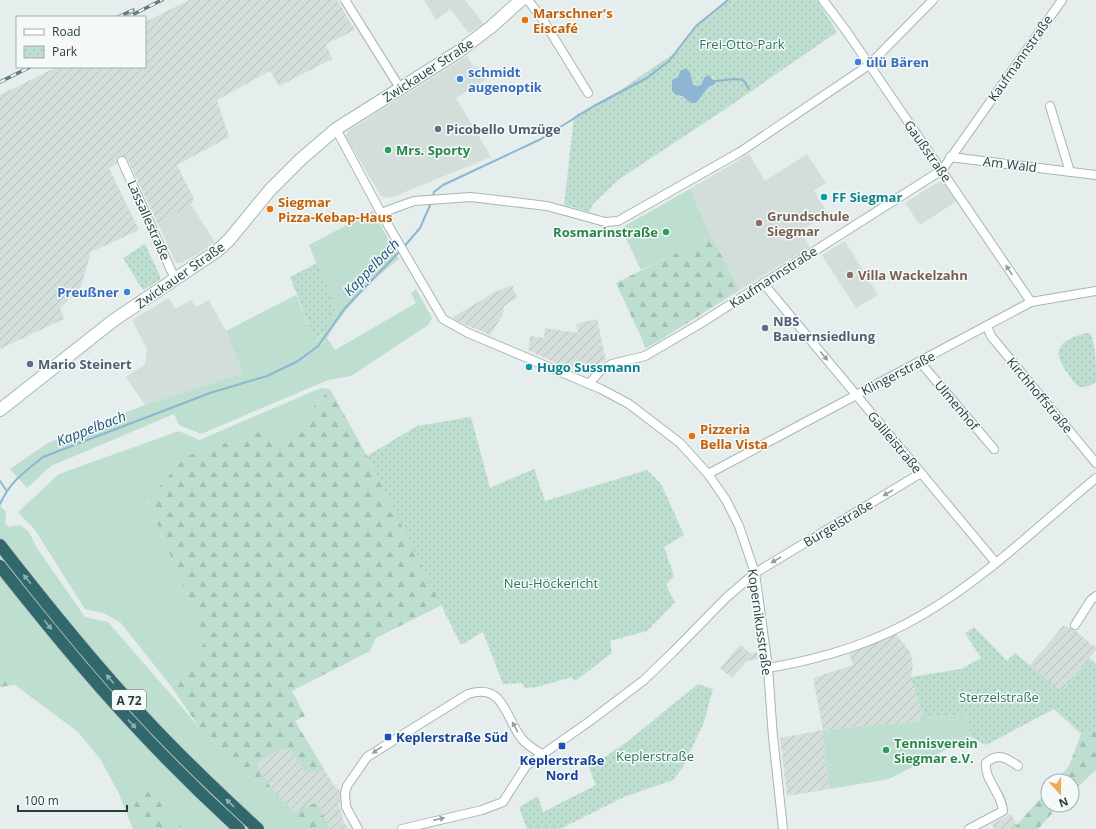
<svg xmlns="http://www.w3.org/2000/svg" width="1096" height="829" font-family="'Open Sans',sans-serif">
  <defs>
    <pattern id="industrial-furrows" width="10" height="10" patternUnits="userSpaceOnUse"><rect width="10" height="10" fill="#d3dedb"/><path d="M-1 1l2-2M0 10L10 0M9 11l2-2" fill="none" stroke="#b5c0bd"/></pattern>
    <pattern id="forest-firs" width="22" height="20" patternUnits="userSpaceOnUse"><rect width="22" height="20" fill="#bedecf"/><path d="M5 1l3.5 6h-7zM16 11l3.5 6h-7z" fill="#a3c0b3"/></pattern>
    <pattern id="park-dots" width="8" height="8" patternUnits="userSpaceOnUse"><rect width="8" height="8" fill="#bedecf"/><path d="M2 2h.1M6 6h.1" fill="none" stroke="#a3c0b3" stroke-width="1.8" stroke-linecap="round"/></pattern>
  </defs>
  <rect width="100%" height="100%" fill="#e5eeec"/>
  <g fill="#d3dedb">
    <path d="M424,0H465L484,24L469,33L450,9L436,20Z"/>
    <path d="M467,56L474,67L478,66L487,79L456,98L491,157L390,198L381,196L346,137L348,131Z"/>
    <path d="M749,154L765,181L807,154L826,183L814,191L828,214L800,231L810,247L740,290L711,236L690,189Z"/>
    <path d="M944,181L957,201L920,225L905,203L935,184Z"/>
    <path d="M191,205L215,242L196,255L181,263H176L158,224Z"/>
    <path d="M845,241L878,295L856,308L822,255Z"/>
    <path d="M169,298L175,309L191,300L196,307L209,300L226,331L243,373L145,405L126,377L145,364L147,349L132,320Z"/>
  </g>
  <g fill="url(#industrial-furrows)">
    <path d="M189,0H337L355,30L326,44L332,59L279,86L270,71L217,100L229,137L177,165L194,199L191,205L158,224L127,158L109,168L139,230L91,252L81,287L60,308L64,319L0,349V95L57,67H145V22Z"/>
    <path d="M512,285L517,298L504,306L503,315L490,335L455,320L453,317L495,292Z"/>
    <path d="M597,319L606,360L591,369L583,371L569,365L567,368L528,350L530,336L544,338L545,328L578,333L576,324Z"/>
    <path d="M1063,626L1072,628L1096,648V650L1061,691L1030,665Z"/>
    <path d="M896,634L910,652L913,664L911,677L924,718L915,722L823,730L829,789L787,796L780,738L823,730L813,678L853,665L849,654Z"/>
    <path d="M740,645L750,653L757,652L758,659L747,661L732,678L720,668Z"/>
    <path d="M282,749H290L304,771H325L334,785L342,793L339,805L344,823L349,829H330L317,802L294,814L271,788L256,763Z"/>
    <path d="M1011,814L1017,825L1013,829H994L992,824Z"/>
  </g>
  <g fill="#bedecf">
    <path d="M690,189L711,236L641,270L621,228Z"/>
    <path d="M373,211L399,259C367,284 349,304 327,338L335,350L416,303L411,293L416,289L432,318L428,325L351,376L328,380L201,434L179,425L174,414L51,466L27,488L10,469L48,443L145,405L243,373L226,331L296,295L315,341L321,336L331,318L334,307L309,245Z"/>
    <path d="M321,388L330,389L280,443L273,427L147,500L206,641L171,686L120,622L103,613L85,609L35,530L18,512L59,474L179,431L199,440Z"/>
    <path d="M0,505L6,512L5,523L9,527L20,525L29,532L37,548L85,617L108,622L199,727L301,829H133L119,794L101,760L78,732L15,685L0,671Z"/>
    <path d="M967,714L971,737L889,779L829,789L823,730L915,722L924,718Z"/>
  </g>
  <g fill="url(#forest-firs)">
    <path d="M711,236L740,290L657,342L646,348L616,283Z"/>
    <path d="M330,389L367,456L442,605L376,638L370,651L292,691L305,716L295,721L325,771H304L290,749H282L256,763L271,788L294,813L317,802L330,829H301L199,727L171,686L206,641L147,500L187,456L273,427L280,443Z"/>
    <path d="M0,671L15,685L0,687Z"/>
    <path d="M1096,729V770L1072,792V781H1056L1069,766L1081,734Z"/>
    <path d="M151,790L162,794L171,807L162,820L167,828L181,826L184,829H143L130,797L135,794Z"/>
    <path d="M1048,790V805H1060L1038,829H1013Z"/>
  </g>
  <g fill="url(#park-dots)" fill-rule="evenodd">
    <path d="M727,0H817L837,32L724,110L618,180L593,204L589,212L564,205L574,116L619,91L673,54L695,26ZM689,70L692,82L697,86L701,85L703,80L713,77L715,81L696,103L679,96L672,91C672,84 671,82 678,77L679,73Z"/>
    <path d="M145,244L160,276V280L143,290L123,258Z"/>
    <path d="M317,263C321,273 333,296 334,306C335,318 323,334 315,341L290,277Z"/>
    <path d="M1086,333L1091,334C1096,349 1096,366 1096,382C1092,385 1083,389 1078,386C1074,383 1069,375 1066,371C1050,347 1062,340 1086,333Z"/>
    <path d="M471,417L490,488L534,469L545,501L647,470L661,484L684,535L664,547L674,576L666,585L675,602L647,631L610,641L612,653L575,681L572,677L537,687L525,688L522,683L503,684L483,632L461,645L367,456L417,426Z"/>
    <path d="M974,627L1007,661L1015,653L1061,691L1089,658L1096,664V729L1081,734L1054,709L986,745L971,737L967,714L924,718L911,677L961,669L981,658L965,633Z"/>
    <path d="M698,684L713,689L704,722L683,767L673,780L624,797L560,829H527L519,807L538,796L543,812L596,785L589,768L628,741Z"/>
  </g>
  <path fill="#8eb5d1" d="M686,68L690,72L693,84L697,86L701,85L704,78L708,75L715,81V84L709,87L696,103H691L682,96L676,95L672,91V80L678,77L680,71Z"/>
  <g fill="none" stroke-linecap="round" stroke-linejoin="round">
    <g stroke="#8eb5d1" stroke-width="2">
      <path d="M715,81L735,79L743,80L749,89"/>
      <path d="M433,197L434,192L443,185L541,139L594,106L647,78L669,61L696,26L728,0"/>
      <path d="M403,248L420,228L431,203"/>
      <path d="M0,481L6,490"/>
      <path d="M0,504C10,482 24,472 43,457L210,393L267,376L298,361L318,346L345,308L400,251"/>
    </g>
    <g stroke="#a7b6b5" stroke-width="10">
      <g id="minor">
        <path d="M345,0L400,88"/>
        <path d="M528,0L543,20L588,93"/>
        <path d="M823,0L847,32L1031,302"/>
        <path d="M1050,106L1070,172"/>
        <path d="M336,129L381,213L443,319L468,333L601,389L629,404L680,443L708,474L726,500L739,526L755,573L768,668L773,737L783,829"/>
        <path d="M950,157L1096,175"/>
        <path d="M122,161L175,279"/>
        <path d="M381,213L414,201L471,197L547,206L605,222L618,221L740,152L869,65L933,0"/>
        <path d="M763,283L996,563"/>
        <path d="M987,326L991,336L1096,463"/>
        <path d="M920,362L994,449"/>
        <path d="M589,384L600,371L612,364L645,356L698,325L942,170L1062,0"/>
        <path d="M708,474L1031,302L1096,291"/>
        <path d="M1075,625L1091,600L1096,596"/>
        <path d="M768,668C822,659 875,643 922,615C986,578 1039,525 1096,478"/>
        <path d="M358,829L346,807L345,793L347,786L367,757L468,694C504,682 505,718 522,739C527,745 535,750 542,754"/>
        <path d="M402,829L482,810L503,802L526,766L590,721L644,680L673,652L727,597L755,573L921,473"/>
        <path d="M969,829L1003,811C1002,793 984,780 986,763C998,752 1007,758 1018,766"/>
      </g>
    </g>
    <g stroke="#a3b9b7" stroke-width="14">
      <path id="secondary" d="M0,410L114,320L217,251L229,240L270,190L301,159L336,129L458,52L491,27L521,0"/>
    </g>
    <g stroke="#c2c9c9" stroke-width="14">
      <g id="motorway">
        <path d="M0,545C46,604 93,663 144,717C180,756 219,793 258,829"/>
        <path d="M0,566C26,599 52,631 79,663C129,722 182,777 239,829"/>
      </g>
    </g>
    <use href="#minor" stroke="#fff" stroke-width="8"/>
    <use href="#secondary" stroke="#fff" stroke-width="12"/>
    <use href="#motorway" stroke="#30686b" stroke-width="12"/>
    <g stroke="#5f7b7a" stroke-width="3.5">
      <g id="rail">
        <path d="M118,17L133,10"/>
        <path d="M128,17L162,0"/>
        <path d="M0,82L30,67"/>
      </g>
    </g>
    <use href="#rail" stroke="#f5faf9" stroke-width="2" stroke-dasharray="6" stroke-linecap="butt"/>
  </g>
  <defs><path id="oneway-solid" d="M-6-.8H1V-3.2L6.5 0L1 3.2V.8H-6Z"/></defs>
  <g fill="#929f9f">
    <use href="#oneway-solid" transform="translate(1009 270) rotate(-124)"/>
    <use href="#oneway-solid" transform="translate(824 356) rotate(50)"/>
    <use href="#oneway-solid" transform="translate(888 493) rotate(149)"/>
    <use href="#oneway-solid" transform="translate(776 560) rotate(149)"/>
    <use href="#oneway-solid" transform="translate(515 727) rotate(-118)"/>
    <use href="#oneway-solid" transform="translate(377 750) rotate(145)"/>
    <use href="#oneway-solid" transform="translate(439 819) rotate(-13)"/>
  </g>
  <g fill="#92b1b2">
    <use href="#oneway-solid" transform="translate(27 579) rotate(-129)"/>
    <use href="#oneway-solid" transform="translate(48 625) rotate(51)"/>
    <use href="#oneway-solid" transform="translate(110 679) rotate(-131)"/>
    <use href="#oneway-solid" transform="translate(132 724) rotate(47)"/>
    <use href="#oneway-solid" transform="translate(230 803) rotate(-137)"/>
  </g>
  <g fill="#e8710a" stroke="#f5faf9" stroke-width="1.5">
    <circle cx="525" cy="20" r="4"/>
    <circle cx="270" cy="209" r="4"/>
    <circle cx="692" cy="436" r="4"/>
  </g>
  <g fill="#3f7fe0" stroke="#f5faf9" stroke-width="1.5">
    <circle cx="858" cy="62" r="4"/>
    <circle cx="460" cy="79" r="4"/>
    <circle cx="127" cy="292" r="4"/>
  </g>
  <g fill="#5c6f8a" stroke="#f5faf9" stroke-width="1.5">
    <circle cx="438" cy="129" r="4"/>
    <circle cx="765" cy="328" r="4"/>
    <circle cx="30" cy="364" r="4"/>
  </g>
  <g fill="#2e9e5b" stroke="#f5faf9" stroke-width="1.5">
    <circle cx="388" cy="150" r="4"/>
    <circle cx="666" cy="232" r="4"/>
    <circle cx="886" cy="750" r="4"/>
  </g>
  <g fill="#0f9aa8" stroke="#f5faf9" stroke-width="1.5">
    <circle cx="824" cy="197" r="4"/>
    <circle cx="529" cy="367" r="4"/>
  </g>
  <g fill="#8d6e63" stroke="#f5faf9" stroke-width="1.5">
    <circle cx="759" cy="223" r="4"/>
    <circle cx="850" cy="275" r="4"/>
  </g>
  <g fill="#1a4fb4" stroke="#f5faf9" stroke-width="1.5">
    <rect x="384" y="733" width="8" height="8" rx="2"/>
    <rect x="558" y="742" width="8" height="8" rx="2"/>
  </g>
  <g text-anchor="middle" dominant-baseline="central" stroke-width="3" stroke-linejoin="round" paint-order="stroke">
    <rect fill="#f5faf9" stroke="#637777" stroke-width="1" x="112" y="690" width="34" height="20" rx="3"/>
    <g font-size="12" font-weight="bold" fill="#243f3f">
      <text x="129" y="700">A 72</text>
    </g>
    <g font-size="13" font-weight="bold" fill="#c56008" stroke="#f5faf9" text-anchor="start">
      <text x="533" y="13">Marschner's<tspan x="533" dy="15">Eiscafé</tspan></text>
      <text x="278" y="202">Siegmar<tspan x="278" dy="15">Pizza-Kebap-Haus</tspan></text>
      <text x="700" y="429">Pizzeria<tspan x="700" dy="15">Bella Vista</tspan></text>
    </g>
    <g font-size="13" fill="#2f765d" stroke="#f5faf9">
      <text x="742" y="44">Frei-Otto-Park</text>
      <text x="551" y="583">Neu-Höckericht</text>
      <text x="999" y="697">Sterzelstraße</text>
      <text x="655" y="756">Keplerstraße</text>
    </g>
    <g font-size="13" fill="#243f3f" stroke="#f5faf9">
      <text transform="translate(1020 58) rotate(-55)">Kaufmannstraße</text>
      <text transform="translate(428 70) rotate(-33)">Zwickauer Straße</text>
      <text transform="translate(928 151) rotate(55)">Gaußstraße</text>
      <text transform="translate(1010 164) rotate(7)">Am Wald</text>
      <text transform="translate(149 220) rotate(66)">Lassallestraße</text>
      <text transform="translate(180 275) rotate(-35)">Zwickauer Straße</text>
      <text transform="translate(773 277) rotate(-33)">Kaufmannstraße</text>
      <text transform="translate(898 373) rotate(-27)">Klingerstraße</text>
      <text transform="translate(1040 395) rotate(50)">Kirchhoffstraße</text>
      <text transform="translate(957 405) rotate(50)">Ulmenhof</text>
      <text transform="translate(895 442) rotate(50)">Galileistraße</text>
      <text transform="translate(838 523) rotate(-31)">Bürgelstraße</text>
      <text transform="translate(760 622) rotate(82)">Kopernikusstraße</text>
    </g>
    <g font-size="13" font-weight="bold" fill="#366cbe" stroke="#f5faf9" text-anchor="start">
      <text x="866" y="62">ülü Bären</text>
      <text x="468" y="72">schmidt<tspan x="468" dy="15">augenoptik</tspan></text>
      <text x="119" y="292" text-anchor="end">Preußner</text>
    </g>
    <g font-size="13" font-weight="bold" fill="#4e5e75" stroke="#f5faf9" text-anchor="start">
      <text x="446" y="129">Picobello Umzüge</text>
      <text x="773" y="321">NBS<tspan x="773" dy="15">Bauernsiedlung</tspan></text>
      <text x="38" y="364">Mario Steinert</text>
    </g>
    <g font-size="13" font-weight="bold" fill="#27864d" stroke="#f5faf9" text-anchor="start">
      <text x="396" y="150">Mrs. Sporty</text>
      <text x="658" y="232" text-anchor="end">Rosmarinstraße</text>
      <text x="894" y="743">Tennisverein<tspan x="894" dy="15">Siegmar e.V.</tspan></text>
    </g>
    <g font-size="13" font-weight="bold" fill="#0d838f" stroke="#f5faf9" text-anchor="start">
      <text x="832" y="197">FF Siegmar</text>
      <text x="537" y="367">Hugo Sussmann</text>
    </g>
    <g font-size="13" font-weight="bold" fill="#785e54" stroke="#f5faf9" text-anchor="start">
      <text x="767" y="216">Grundschule<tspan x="767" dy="15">Siegmar</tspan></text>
      <text x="858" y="275">Villa Wackelzahn</text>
    </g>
    <g font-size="13" font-weight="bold" fill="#164399" stroke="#f5faf9" text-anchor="start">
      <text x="396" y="737">Keplerstraße Süd</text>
      <text x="562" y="760" text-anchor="middle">Keplerstraße<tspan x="562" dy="15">Nord</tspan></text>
    </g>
    <g font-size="14" font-style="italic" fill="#1e537b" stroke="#f5faf9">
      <text transform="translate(371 267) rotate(-46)">Kappelbach</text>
      <text transform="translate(91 428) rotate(-21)">Kappelbach</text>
    </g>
  </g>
  <rect x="16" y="16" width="130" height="52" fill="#f5faf9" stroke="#a1afaf"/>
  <rect x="24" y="29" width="20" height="6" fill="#ffffff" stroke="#a1afaf"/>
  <text x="52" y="36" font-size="12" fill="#243f3f">Road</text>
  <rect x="24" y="46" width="20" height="12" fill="url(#park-dots)" stroke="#a1afaf"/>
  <text x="52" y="56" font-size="12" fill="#243f3f">Park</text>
  <g transform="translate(1060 793) rotate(159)"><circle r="19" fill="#f5faf9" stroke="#a1afaf"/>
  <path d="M0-3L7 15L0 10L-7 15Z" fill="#efa961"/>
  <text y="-6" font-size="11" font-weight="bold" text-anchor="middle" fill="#243f3f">N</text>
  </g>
  <path d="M18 805v6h109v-6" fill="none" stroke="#243f3f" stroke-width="2"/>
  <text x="24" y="805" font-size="12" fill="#243f3f" stroke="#f5faf9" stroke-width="3" paint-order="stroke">100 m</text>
</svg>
